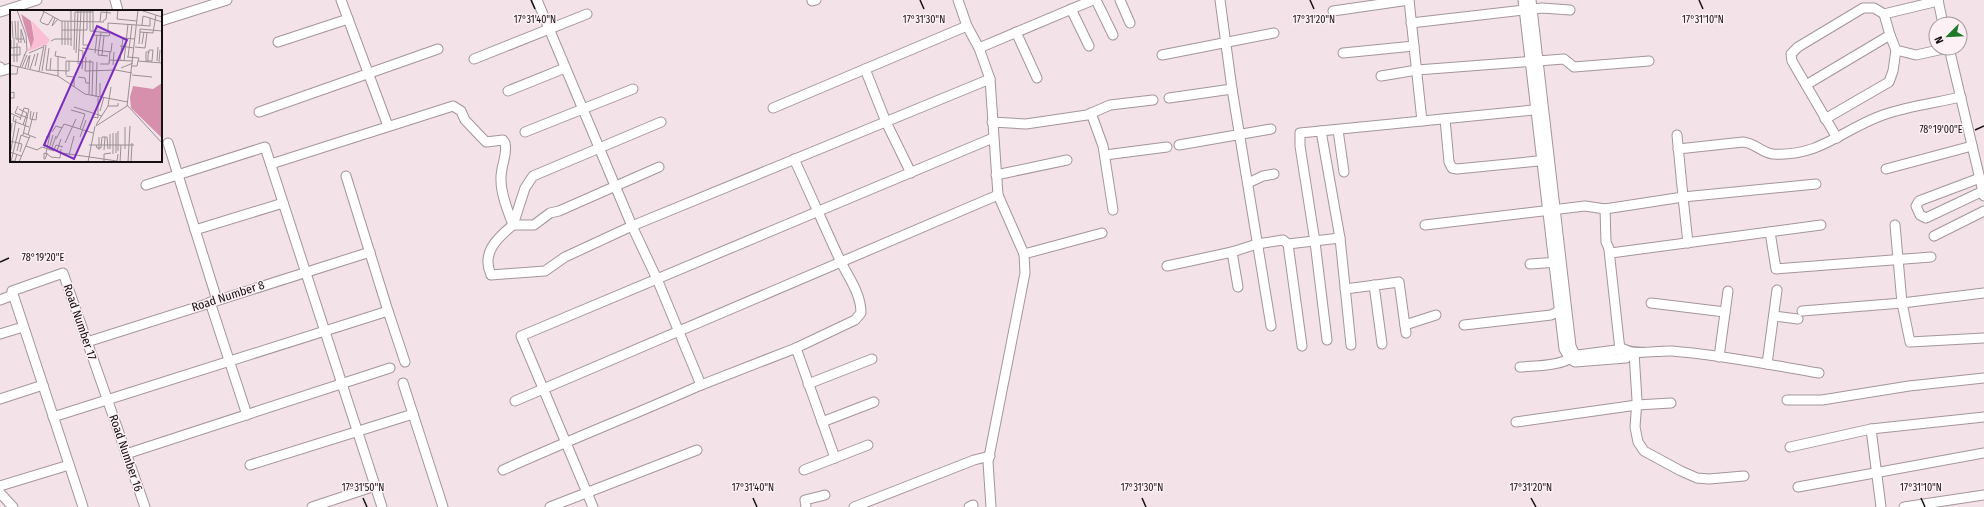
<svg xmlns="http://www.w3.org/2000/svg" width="1984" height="507" font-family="'Fira Sans Condensed',sans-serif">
  <rect width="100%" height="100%" fill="#f3e3e8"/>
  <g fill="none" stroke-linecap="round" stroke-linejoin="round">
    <g stroke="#a4959a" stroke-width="11">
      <g id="minor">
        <path d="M115,0L118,11"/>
        <path d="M341,0L388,126"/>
        <path d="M958,0L967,26L979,48L990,79L998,195L1024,254L1025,273L988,462L991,507"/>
        <path d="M1096,0L1113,35"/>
        <path d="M1120,0L1130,23"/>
        <path d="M1220,0L1232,89L1271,326"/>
        <path d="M1409,0L1422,121"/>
        <path d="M1523,0L1564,349L1570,359L1575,362L1626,358L1630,353"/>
        <path d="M1531,0L1567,312L1571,346L1574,353L1578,355L1624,349C1635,356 1658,350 1672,351C1722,355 1771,365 1819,373"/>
        <path d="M1938,0L1943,24"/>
        <path d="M812,1L816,0"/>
        <path d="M1071,9L1089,46"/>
        <path d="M1333,11L1409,0"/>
        <path d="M0,12L37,0"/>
        <path d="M161,21L227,0"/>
        <path d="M1411,23L1542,8L1570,10"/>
        <path d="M1016,32L1037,78"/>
        <path d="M1890,35L1884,14L1938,1"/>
        <path d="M278,42L348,19"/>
        <path d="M979,48L1093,0"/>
        <path d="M1949,48L1984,196"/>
        <path d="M1343,53L1414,46"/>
        <path d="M1162,55L1274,33"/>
        <path d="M474,59L587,14"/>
        <path d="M0,67L1,71L11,68"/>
        <path d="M865,69L886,122L911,173"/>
        <path d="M1381,76L1417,70L1564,59L1574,67L1649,61"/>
        <path d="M1806,85L1890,35L1896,50L1916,55L1948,48"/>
        <path d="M508,91L565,68"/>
        <path d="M1169,98L1232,89"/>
        <path d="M773,108L967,26"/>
        <path d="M259,112L438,49"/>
        <path d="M1091,113L1103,146L1113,210"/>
        <path d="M1445,119L1449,162L1452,168L1457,169L1548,160"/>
        <path d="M1825,119L1889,82L1893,71L1896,50"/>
        <path d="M992,122L1026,124L1087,115L1110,105L1153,100"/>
        <path d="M1338,130L1344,172"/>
        <path d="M1321,131L1340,238L1351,345"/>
        <path d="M525,132L633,89"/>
        <path d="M1837,138L1792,61L1791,54L1798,47L1863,8H1874L1884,14"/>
        <path d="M168,143L217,300"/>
        <path d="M1179,145L1271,129"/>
        <path d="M1678,149L1743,142C1755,143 1762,153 1773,154C1820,157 1843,129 1883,115C1908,106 1935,103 1961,97"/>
        <path d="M1105,155L1167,147"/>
        <path d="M794,159C810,193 824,226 840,260C848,277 861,293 861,313L855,320L796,348L835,458"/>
        <path d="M271,164L453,106L461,111L465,120L486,142L503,140L505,143C508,155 500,167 501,180C501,195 508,211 513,225"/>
        <path d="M659,167L559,211L550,213L534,225H513C497,238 481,253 491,275L545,271L565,257L632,226L990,79"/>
        <path d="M1886,169L1972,146"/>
        <path d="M996,175L1067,160"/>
        <path d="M1980,178L1919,201L1916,206L1920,215L1926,218L1983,191"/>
        <path d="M1248,183L1263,176L1274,174"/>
        <path d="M146,185L265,147L382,507"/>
        <path d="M1605,209L1683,197L1677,135"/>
        <path d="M513,225L525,188L533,176L661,122"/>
        <path d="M1425,225L1585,206L1605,209L1606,242L1611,253L1821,225"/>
        <path d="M1895,225L1902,303L1910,342L1984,338"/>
        <path d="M195,230L283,203"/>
        <path d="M1770,232L1776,269L1931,257"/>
        <path d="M1934,236L1984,211"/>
        <path d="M1688,243L1683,197L1816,184"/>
        <path d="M1288,244L1302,346"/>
        <path d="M1609,250L1620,350"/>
        <path d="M1232,252L1238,287"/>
        <path d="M1024,254L1102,233"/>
        <path d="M1530,264L1559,262"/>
        <path d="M1167,266L1232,252L1257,244L1283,240L1288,244L1340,238"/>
        <path d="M1374,285L1382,344"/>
        <path d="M1345,289L1399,282L1406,333"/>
        <path d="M0,300L13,295"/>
        <path d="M210,302L247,415"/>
        <path d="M1651,303L1725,312"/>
        <path d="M388,311L405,362"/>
        <path d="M1802,311L1902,303L1984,293"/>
        <path d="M1774,316L1798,319"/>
        <path d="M1405,325L1436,315"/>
        <path d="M1464,325L1551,315L1563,309"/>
        <path d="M0,334L23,327"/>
        <path d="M1327,340L1315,242L1300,146V133L1543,109"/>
        <path d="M87,342L370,252"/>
        <path d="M1634,353L1637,400L1635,427L1638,442L1644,451L1681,471L1697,478L1709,479L1744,476"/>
        <path d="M1719,357L1728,291"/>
        <path d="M1767,364L1777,290"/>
        <path d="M1520,367C1533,366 1565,366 1572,356"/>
        <path d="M403,383L443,507"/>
        <path d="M808,384L872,359"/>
        <path d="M701,385L796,348"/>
        <path d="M0,399L43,385"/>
        <path d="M1787,400H1822L1909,386L1984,378"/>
        <path d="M515,401L998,195"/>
        <path d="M53,417L388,311L346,176"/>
        <path d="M822,422L874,402"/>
        <path d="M1516,422L1637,405L1671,403"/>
        <path d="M1871,429L1881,507"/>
        <path d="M1790,447L1871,429L1984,417"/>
        <path d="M126,454L390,368"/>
        <path d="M250,465L413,414"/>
        <path d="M503,470C569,440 636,414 701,385L657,279L632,226L537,0"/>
        <path d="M804,470L868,445"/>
        <path d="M0,486L69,465"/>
        <path d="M1798,487L1984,453"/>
        <path d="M0,493L13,507"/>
        <path d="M83,507L12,291L63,273L145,507"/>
        <path d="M312,507L375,486"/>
        <path d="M550,507L697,450"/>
        <path d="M593,507L521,336L993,138"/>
        <path d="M806,507L805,500L825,495"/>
        <path d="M854,507L974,460L990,456"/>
        <path d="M969,507L973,505"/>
        <path d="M1904,507L1984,495"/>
      </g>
    </g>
    <use href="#minor" stroke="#fff" stroke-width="9"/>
  </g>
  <path fill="none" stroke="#151011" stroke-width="1.5" d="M531,0L535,9M920,0L924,9M1310,0L1314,9M1699,0L1703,9M1975,130L1984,126M0,262L9,258M363,498L367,507M753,498L757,507M1142,498L1146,507M1531,498L1536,507M1921,498L1925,507"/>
  <g text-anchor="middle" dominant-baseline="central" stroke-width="3" stroke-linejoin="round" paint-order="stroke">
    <g font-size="12" fill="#151011" stroke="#fef1f5">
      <text transform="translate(228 296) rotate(-18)">Road Number 8</text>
      <text transform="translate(80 322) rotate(71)">Road Number 17</text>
      <text transform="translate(126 453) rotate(71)">Road Number 16</text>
    </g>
  </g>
  <g transform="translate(10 10)">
    <rect width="152" height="152" fill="#f3e3e8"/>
    <path d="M22,11L40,30L37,34L17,42L24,29Z" fill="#fbbfd5"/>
    <path d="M11,4L21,11L24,29L21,38ZM152,73V128L121,98L120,87L123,76L143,79Z" fill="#d790ab"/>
    <path fill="none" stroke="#9a8f92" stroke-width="1" d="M7,0L16,25L17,40L14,46M31,0L51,11L94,12M57,0L61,1V36M80,0V21L100,23M108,0L107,9L127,11M130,0L152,7M74,1L73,35H79M34,2L30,11L32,13L38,15L43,7M45,8L42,16L48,9M2,11L3,28M5,11L6,29H8L9,33M8,11V29H14M93,11L96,9L97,0M90,12L91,2L101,3M127,15L140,16V8L152,12M132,15L133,6L140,8M11,19L15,33M11,20V33M52,20H77V0M98,20V13L126,15M83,21V0M91,22L88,45L98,46M130,22V19L152,21M82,25L99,26L100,23M4,28V52M41,31L45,29H62M7,33V52M129,34L130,22L143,23L146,5M132,34L134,22M52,35V11M55,35V11M58,35V11M110,36L124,38M125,37L135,38L137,23M39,38L36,60L59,61V51M72,38L101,42L102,33M64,40L65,2H83M69,40L73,41L72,59M46,41L45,46L56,48M19,43L33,37M66,43L68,1M85,43L87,25M0,45H10V37L1,38V30M92,45L94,26M76,47L75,61L106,60L122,63M117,47L129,48L128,51M118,47L122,15M99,50L123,51M110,50L113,28L125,29M114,51L118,14M147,51L148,37M138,52V45L139,42V40H143L142,51H136V42H139M149,52L150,40M68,54L71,1M90,54H99L100,42M0,55L48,66L75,84L118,92M103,55L104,42M25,56L28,43M122,56H127L128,51L152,53M10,57L15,44M12,57L17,45M15,58L19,46M18,58L20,45M111,58L123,53M20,59L25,44M40,60L41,48M29,61L34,35M32,61L36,35M0,64V38M0,64H7L8,56M56,65V51L83,52L82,86M122,65L142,67M48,66V47M56,66L64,67V77M68,67L75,68L76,73H80M0,83L4,82V88H0M79,84L80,50M86,87L87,52M90,87V73M117,95L152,133M8,96L5,103L18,108M98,96H108V93M64,97L92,106M9,99L17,103L13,115M61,100L75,104L70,119M21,101L20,109L26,110L27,102M90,101L94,87M0,103L11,108M4,106L3,111L19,117M83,107L88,108V87M10,110L14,98L19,99L13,125M86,115L98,96L101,77M86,116L117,96L128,0M9,118L3,143L11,146M108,121V141M42,122L46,116L52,118M14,123L26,128M103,123V144M106,123V143M40,124L36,143L41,147L50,148L51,139M100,124V139M18,125L24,102M70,127L76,110M89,127V140M0,128L2,113M46,129L54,114L83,123M0,131L12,134L10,142M55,133L66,109M79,135H124M86,135L87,138H91L92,127H97L98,139M16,136L27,140L32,137L44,141M34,138L37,126M39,139L43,125M115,139V117M1,140L6,109M41,140L46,126M44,140L46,135L53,137M94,140L95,127M7,141L11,125L19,128M47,141L51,129M0,142L3,143L1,152M52,143L107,151L108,144M37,144L34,143V149H35L37,144V143M59,145L64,126M0,151H5L7,144M9,152L20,126M78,152L85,116M94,152V144L101,143M110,152L111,135M118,152L120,116M121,152L122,133"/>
    <path fill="#7b2cbf" fill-opacity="0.15" stroke="#7b2cbf" stroke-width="2" d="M87,16L117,30L64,149L34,135Z"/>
    <rect width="152" height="152" fill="none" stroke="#151011" stroke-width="2"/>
  </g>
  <g font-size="10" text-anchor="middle" fill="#151011" stroke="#fef1f5" stroke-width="3" stroke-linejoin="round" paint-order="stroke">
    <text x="535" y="23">17°31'40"N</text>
    <text x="924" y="23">17°31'30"N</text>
    <text x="1314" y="23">17°31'20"N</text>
    <text x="1703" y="23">17°31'10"N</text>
    <text x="1941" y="133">78°19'00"E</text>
    <text x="43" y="261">78°19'20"E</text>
    <text x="363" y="491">17°31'50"N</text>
    <text x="753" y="491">17°31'40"N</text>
    <text x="1142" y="491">17°31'30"N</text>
    <text x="1531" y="491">17°31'20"N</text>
    <text x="1921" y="491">17°31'10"N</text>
  </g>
  <g transform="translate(1948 36) rotate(246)"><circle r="19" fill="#fef1f5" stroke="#a1979a"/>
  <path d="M0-3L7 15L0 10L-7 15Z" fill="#1e7a2a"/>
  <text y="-6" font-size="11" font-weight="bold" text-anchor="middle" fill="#151011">N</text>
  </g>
</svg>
